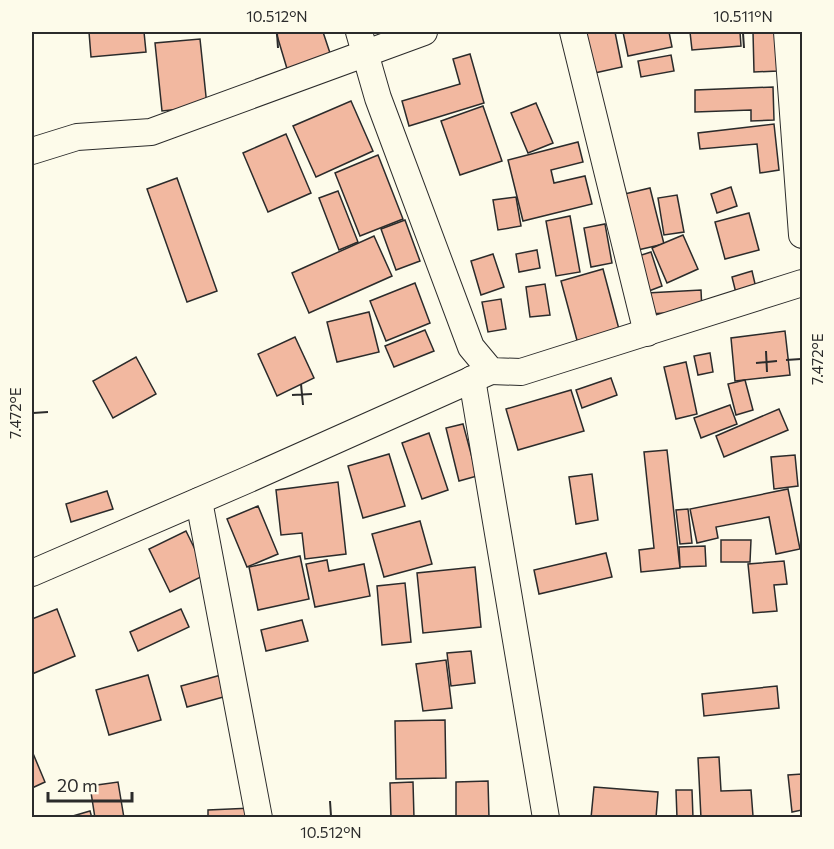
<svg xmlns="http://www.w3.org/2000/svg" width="834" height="849" font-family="Commissioner,sans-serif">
  <rect width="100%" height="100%" fill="#fdfbea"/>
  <g fill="#f2b8a0" stroke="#2b2b2b" stroke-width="1.5">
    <path d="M89,32H144L146,52L91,57Z"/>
    <path d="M276,32H323L332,59L288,72Z"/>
    <path d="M581,32H615L622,67L590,74Z"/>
    <path d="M623,32H669L672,47L628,56Z"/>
    <path d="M690,32H740L741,46L692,50Z"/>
    <path d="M753,32H776L778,71L754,72Z"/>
    <path d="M200,39L207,106L162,111L155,43Z"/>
    <path d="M470,54L484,103L409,126L402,101L460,84L453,59Z"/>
    <path d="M671,55L674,71L641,77L638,61Z"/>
    <path d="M773,87L774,120L751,121V110L695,112V90Z"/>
    <path d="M351,101L373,151L316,177L293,126Z"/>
    <path d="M536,103L553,143L528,153L511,113Z"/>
    <path d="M483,106L502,161L460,175L441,121Z"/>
    <path d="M774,124L779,170L760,173L757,144L700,149L698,133Z"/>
    <path d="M286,134L311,193L268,212L243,153Z"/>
    <path d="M578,142L583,162L551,170L554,183L585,176L592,204L523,221L508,160Z"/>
    <path d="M378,155L403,219L360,236L335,173Z"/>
    <path d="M177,178L217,291L187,302L147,189Z"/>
    <path d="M731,187L737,206L717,213L711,194Z"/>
    <path d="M650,188L664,244L629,252L616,196Z"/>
    <path d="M338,191L358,242L339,250L319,198Z"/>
    <path d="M677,195L684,232L664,235L658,198Z"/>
    <path d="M516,197L521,226L498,230L493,200Z"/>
    <path d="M749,213L759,250L725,259L715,222Z"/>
    <path d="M570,216L580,272L556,276L546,221Z"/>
    <path d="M405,220L420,261L396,270L381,229Z"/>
    <path d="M605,224L612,263L591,267L584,228Z"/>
    <path d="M683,235L698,269L667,283L652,248Z"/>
    <path d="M374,236L392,276L309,313L292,273Z"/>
    <path d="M537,250L540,268L519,272L516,254Z"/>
    <path d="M651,252L662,286L641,294L629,259Z"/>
    <path d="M493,254L504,287L481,295L471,261Z"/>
    <path d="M603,269L620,333L578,344L561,281Z"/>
    <path d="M752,271L756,288L736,293L732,277Z"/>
    <path d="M415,283L430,323L386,341L370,301Z"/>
    <path d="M545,284L550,315L530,317L526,287Z"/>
    <path d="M701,290L702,311L648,314L647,293Z"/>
    <path d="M501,299L506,329L488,332L482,302Z"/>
    <path d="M369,312L379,352L337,362L327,322Z"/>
    <path d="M425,330L434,351L394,367L385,346Z"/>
    <path d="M785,331L790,375L735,381L731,338Z"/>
    <path d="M295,337L314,378L277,396L258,354Z"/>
    <path d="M710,353L713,372L698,375L694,356Z"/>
    <path d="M136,357L156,394L113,418L93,381Z"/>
    <path d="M686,362L697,414L676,419L664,367Z"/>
    <path d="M611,378L617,395L582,408L576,390Z"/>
    <path d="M745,380L753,410L736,415L728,384Z"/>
    <path d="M571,390L584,431L518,450L506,409Z"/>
    <path d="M730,405L737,424L701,438L694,418Z"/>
    <path d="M779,409L788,430L724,457L716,436Z"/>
    <path d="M463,424L477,476L459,481L446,428Z"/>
    <path d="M429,433L448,490L422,499L402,443Z"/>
    <path d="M667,450L680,568L641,572L639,550L654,548L644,452Z"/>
    <path d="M389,454L405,506L363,518L348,466Z"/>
    <path d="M795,455L798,486L774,489L771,457Z"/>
    <path d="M592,474L598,520L576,524L569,477Z"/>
    <path d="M338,482L346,554L305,559L302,533L281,535L276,490Z"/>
    <path d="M788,489L800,549L776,554L769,517L716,527L718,538L697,543L690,509Z"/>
    <path d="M107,491L113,509L71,522L66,504Z"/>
    <path d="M258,506L278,554L247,567L227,519Z"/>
    <path d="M688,509L692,543L680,544L676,510Z"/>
    <path d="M420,521L432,564L384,577L372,534Z"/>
    <path d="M186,531L207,574L170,592L149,549Z"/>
    <path d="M721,540H751L750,562H721Z"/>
    <path d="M705,546L706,566L680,567L679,547Z"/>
    <path d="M606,553L612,577L539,594L534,570Z"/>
    <path d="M300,556L309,599L258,610L249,567Z"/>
    <path d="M327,560L329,571L364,564L370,596L315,607L306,564Z"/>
    <path d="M784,561L787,584L774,585L777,611L753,613L748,564Z"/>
    <path d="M475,567L481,627L423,633L417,573Z"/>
    <path d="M405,583L411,642L382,645L377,586Z"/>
    <path d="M57,609L75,656L32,674V619Z"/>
    <path d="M181,609L189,627L138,651L130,632Z"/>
    <path d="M302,620L308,641L266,651L261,630Z"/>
    <path d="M471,651L475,683L451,686L447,653Z"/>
    <path d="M446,660L452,708L423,711L416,664Z"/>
    <path d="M148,675L161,720L109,735L96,690Z"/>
    <path d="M221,675L227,696L187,707L181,686Z"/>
    <path d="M777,686L779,708L704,716L702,694Z"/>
    <path d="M445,720L446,778L396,779L395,721Z"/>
    <path d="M32,751L45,782L32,788Z"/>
    <path d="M719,757L721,791L751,790L753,816L701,818L698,758Z"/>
    <path d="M802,774V810L792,812L788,775Z"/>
    <path d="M488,781L489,818H456V782Z"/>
    <path d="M118,782L124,818H95L90,786Z"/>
    <path d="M413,782L414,818H391L390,783Z"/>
    <path d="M594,787L658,792L656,818H591Z"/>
    <path d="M676,790H692L693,818H677Z"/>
    <path d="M252,808V818H208V810Z"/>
    <path d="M90,811L92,818H66Z"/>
  </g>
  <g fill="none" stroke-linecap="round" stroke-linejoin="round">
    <g stroke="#2b2b2b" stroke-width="28">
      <g id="street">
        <path d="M359,32L378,98L471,347L491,371L521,372L802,283"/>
        <path d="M573,32L647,333"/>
        <path d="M787,32L802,235"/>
        <path d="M32,151L77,137L151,132L424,32"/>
        <path d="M472,379L546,818"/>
        <path d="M199,501L259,818"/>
        <path d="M32,573L247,480L491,371"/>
      </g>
    </g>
    <use href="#street" stroke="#fdfbea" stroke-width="26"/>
  </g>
  <path fill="none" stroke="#2b2b2b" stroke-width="2" d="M277,33L278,48M743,33L744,48M766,351L767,372M786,360L801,359M756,363L777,361M301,384L303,405M292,395L312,394M33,413L48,412M330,801L331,816"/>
  <rect width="834" height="849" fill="none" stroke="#fdfbea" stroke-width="66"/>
  <path d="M48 792v9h84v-9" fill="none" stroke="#2b2b2b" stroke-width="3"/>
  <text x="57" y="792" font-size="18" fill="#2b2b2b" stroke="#fdfbea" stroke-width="4.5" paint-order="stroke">20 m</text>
  <rect x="33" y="33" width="768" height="783" fill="none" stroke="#2b2b2b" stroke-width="2"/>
  <g font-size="15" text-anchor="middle" fill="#2b2b2b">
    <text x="277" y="22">10.512°N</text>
    <text x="743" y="22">10.511°N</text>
    <text transform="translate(818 359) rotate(-90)" y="5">7.472°E</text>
    <text transform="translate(16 413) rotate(-90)" y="5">7.472°E</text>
    <text x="331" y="838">10.512°N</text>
  </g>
</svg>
